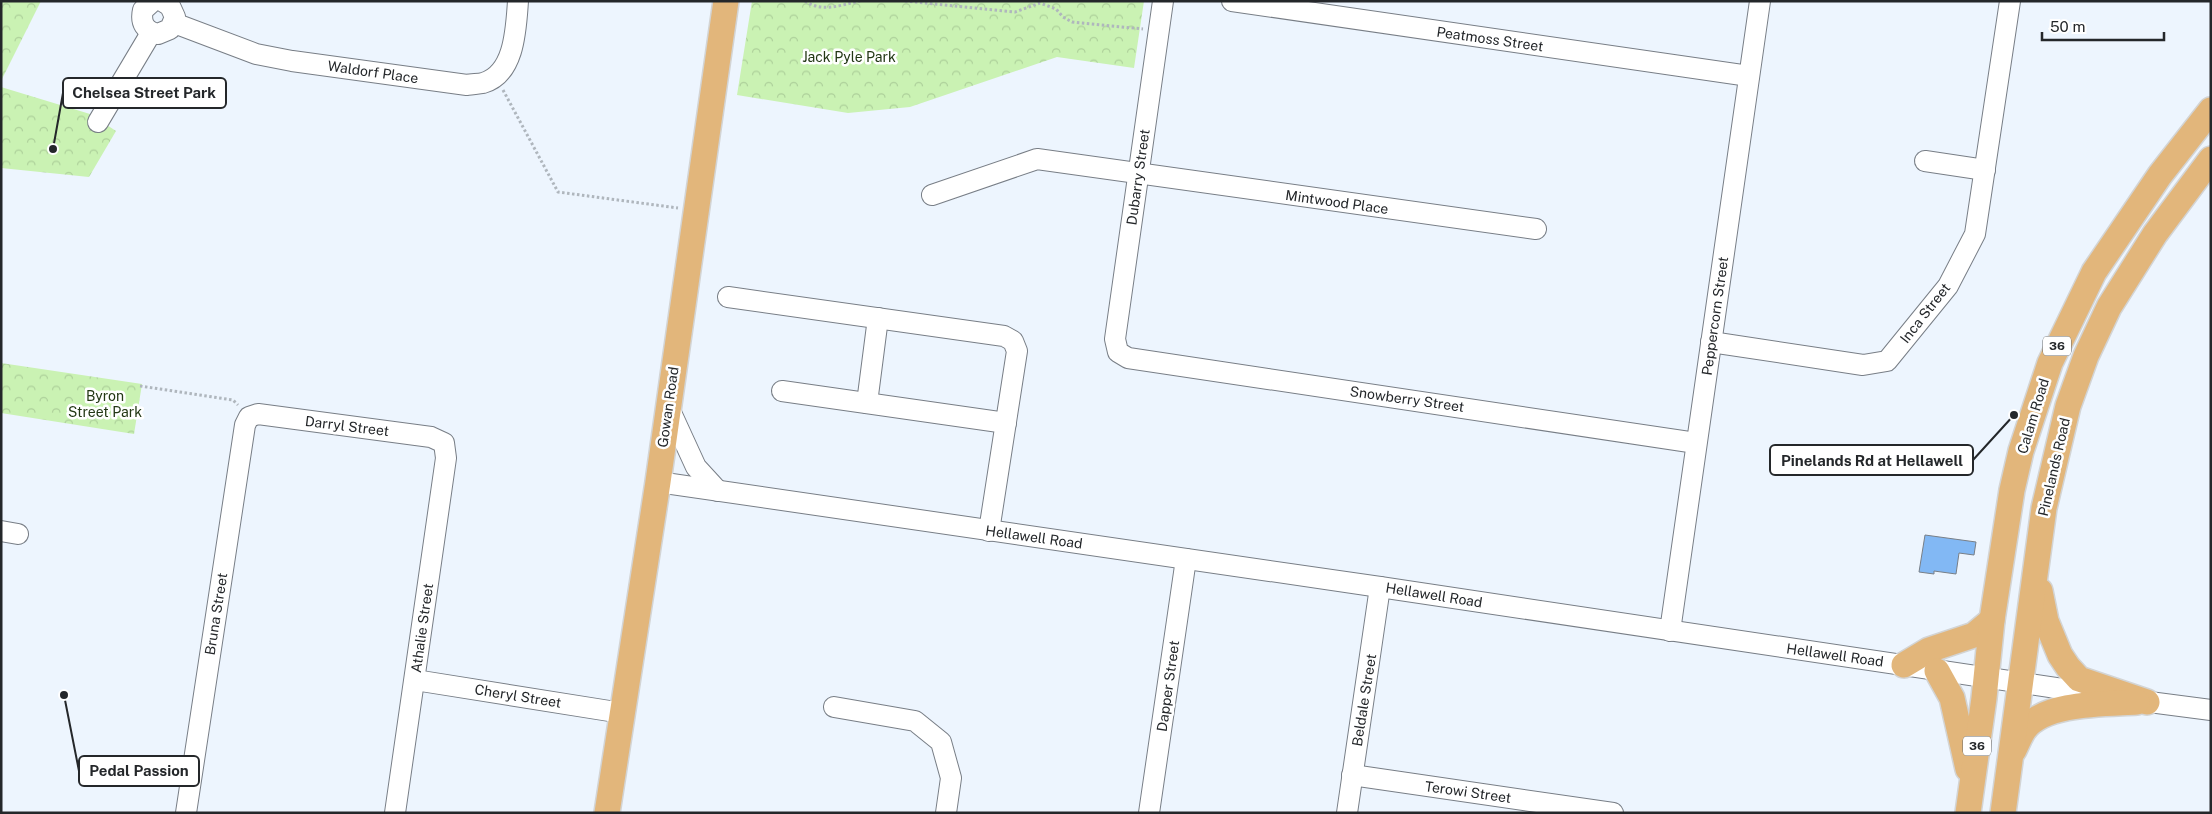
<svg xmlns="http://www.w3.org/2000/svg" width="2212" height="814" font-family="'Public Sans',sans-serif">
  <defs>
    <pattern id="forest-crowns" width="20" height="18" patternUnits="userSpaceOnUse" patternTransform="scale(1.25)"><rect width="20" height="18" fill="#caf2b3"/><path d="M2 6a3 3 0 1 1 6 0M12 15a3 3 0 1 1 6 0" fill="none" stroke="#add09a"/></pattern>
  </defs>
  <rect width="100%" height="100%" fill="#edf5fe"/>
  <g fill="url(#forest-crowns)">
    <path d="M1,1H41L1,81Z"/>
    <path d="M752,1H1144L1134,68L1057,57L910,107L848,113L737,95Z"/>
    <path d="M1,87L90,114L116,131L89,177L1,168Z"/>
    <path d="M1,363L142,384L134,434L1,413Z"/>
  </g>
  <path fill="#82b8f4" stroke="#787f87" d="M1925,535L1976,542L1974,555L1959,553L1956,574L1934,571V574L1919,572Z"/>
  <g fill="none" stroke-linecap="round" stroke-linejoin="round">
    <g stroke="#787e86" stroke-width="22">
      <g id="minor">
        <path d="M153,1L143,10C140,23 145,31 158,34L170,29L175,17L170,6L162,1"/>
        <path d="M1163,1L1115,339L1118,352L1128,358L1696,443"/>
        <path d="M1232,1L1749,76"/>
        <path d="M174,23L256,54L292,61L467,85C472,84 478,84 483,83C515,74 516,28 518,1"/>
        <path d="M98,122L151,33"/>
        <path d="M1925,161L1985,170"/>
        <path d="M932,195L1037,159L1536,229"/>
        <path d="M728,297L1004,336L1013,341L1017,351L989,531"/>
        <path d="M1711,342L1863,365L1887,361L1948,286L1975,234L2010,1"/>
        <path d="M782,391L1006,423"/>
        <path d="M867,403L878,318"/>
        <path d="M668,406L696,467L718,491"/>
        <path d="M658,482L1380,587L2103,695"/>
        <path d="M1,531L18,534"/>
        <path d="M1670,631L1760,1"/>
        <path d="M415,680L622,713"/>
        <path d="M2134,700L2211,710"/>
        <path d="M834,707L915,721L941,742L951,778L946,813"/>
        <path d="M1352,775L1613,813"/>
        <path d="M186,813L245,425L249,417L258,414L431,437L444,443L446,458L395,813"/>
        <path d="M1149,813L1186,559"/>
        <path d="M1347,813L1380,587"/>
      </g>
    </g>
    <g stroke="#d3d4d4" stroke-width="28">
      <g id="major">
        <path d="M2040,591L2046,621L2060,655L2068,667L2079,679L2147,702"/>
        <path d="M1904,665L1929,650L1974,635L1992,620"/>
        <path d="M1937,671L1952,698L1968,769"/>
        <path d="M2014,750C2017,744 2020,736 2024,730C2044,702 2106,704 2137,702"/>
        <path d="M607,813L658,482L726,1"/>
        <path d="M1968,813L1984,698L1992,620L2012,490L2021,451L2050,363L2094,272L2160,175L2211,110"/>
        <path d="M2003,813L2044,508L2068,406L2086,356L2109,307L2155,234L2211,159"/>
      </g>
    </g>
    <g stroke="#afb6bd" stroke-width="3" stroke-dasharray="2.5 2.5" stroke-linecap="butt">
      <path d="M805,1C823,13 840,5 860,1"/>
      <path d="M905,1L1015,12L1040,3L1056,9L1063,17L1072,22L1143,29"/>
      <path d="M503,90L558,192L678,208"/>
      <path d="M140,386L233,400L238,405"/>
    </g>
    <use href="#minor" stroke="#fff" stroke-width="20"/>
    <use href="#major" stroke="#e2b67b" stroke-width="25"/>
  </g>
  <g text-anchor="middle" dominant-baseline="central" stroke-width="5" stroke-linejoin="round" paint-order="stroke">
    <g fill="#fff" stroke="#66686a" stroke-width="1">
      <rect x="2043" y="336.5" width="28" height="19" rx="4"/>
      <rect x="1963" y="736.5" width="28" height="19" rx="4"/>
    </g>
    <g font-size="12" font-weight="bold" fill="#24272a">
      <text x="2057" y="346">36</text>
      <text x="1977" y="746">36</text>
    </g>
    <g font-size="14" fill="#24272a" stroke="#fff">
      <text transform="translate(1490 39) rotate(8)">Peatmoss Street</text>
      <text transform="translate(373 72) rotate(8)">Waldorf Place</text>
      <text transform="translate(1138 177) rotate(-82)">Dubarry Street</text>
      <text transform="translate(1337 202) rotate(8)">Mintwood Place</text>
      <text transform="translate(1925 313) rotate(-52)">Inca Street</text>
      <text transform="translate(1715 316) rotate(-82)">Peppercorn Street</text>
      <text transform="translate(1407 399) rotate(8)">Snowberry Street</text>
      <text transform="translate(668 407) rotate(-82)">Gowan Road</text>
      <text transform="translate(2033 416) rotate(-73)">Calam Road</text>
      <text transform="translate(347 426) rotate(7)">Darryl Street</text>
      <text transform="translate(2054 467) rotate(-77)">Pinelands Road</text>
      <text transform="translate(1034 537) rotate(8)">Hellawell Road</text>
      <text transform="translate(1434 595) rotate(9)">Hellawell Road</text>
      <text transform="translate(216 614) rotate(-81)">Bruna Street</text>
      <text transform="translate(422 628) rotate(-82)">Athalie Street</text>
      <text transform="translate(1835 655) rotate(8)">Hellawell Road</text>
      <text transform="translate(1168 686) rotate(-82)">Dapper Street</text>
      <text transform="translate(518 696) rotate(9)">Cheryl Street</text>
      <text transform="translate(1364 700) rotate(-81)">Beldale Street</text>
      <text transform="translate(1468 792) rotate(8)">Terowi Street</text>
    </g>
    <g font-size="14" fill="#223714" stroke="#fff">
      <text x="849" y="57">Jack Pyle Park</text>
      <text x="105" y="396">Byron<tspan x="105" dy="16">Street Park</tspan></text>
    </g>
  </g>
  <path fill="none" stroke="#24272a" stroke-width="2" d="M53 149L63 93M2014 415L1973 460M64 695L79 771"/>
  <g fill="#24272a" stroke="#fff" stroke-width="2">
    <circle cx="53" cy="149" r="5"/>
    <circle cx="2014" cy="415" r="5"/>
    <circle cx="64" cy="695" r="5"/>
  </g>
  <g fill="#fff" stroke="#24272a" stroke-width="2">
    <rect x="63" y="78" width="163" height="30" rx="5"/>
    <rect x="1770" y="445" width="203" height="30" rx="5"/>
    <rect x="79" y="756" width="120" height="30" rx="5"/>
  </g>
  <g font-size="15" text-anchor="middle" font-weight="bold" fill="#24272a">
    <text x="144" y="98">Chelsea Street Park</text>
    <text x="1872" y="466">Pinelands Rd at Hellawell</text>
    <text x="139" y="776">Pedal Passion</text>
  </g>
  <rect width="2212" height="814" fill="none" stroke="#24272a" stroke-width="5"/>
  <path d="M2042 32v8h122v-8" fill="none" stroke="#24272a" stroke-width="2.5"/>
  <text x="2050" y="32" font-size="15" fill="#24272a" stroke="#ffffff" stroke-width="4" paint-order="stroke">50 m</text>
</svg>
